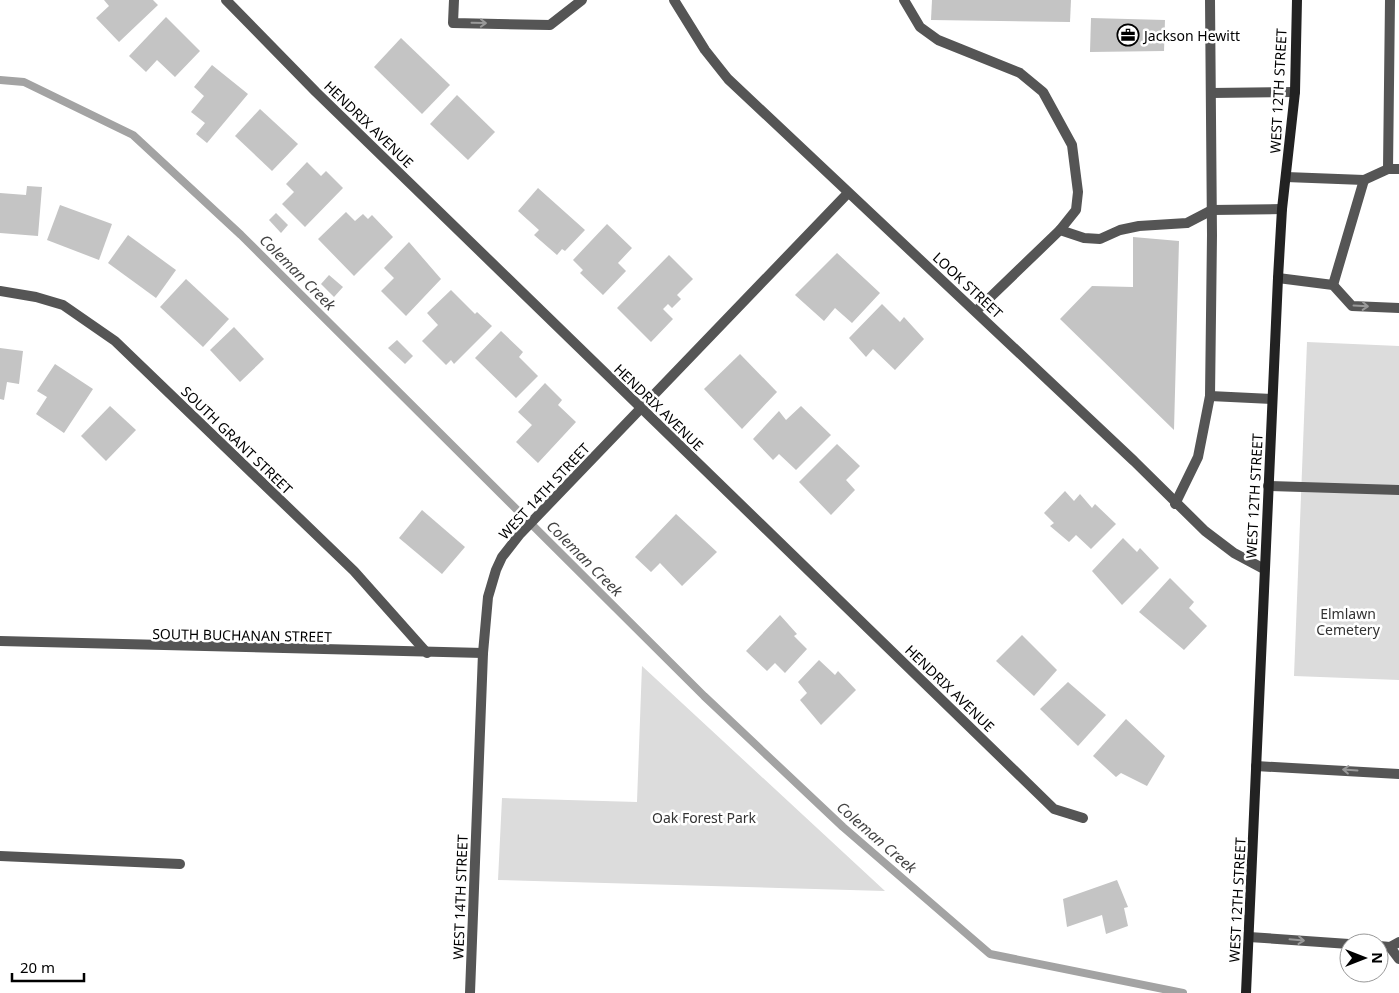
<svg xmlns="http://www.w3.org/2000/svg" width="1399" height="993" font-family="'Noto Sans',sans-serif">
  <rect width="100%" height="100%" fill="#fff"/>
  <g fill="#dcdcdc">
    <path d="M1307,342L1399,346V680L1294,676Z"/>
    <path d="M642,665V666L885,891L498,880L502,798L637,802Z"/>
  </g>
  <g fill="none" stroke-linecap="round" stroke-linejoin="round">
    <path stroke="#a3a3a3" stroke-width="8" d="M0,80L24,82L133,135L241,235L704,696L843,827L990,954L1183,993"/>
  </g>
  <g fill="#c4c4c4">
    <path d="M104,0H153L158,5L119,42L96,18L109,6Z"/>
    <path d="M932,0H1071L1070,22L931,20Z"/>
    <path d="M166,17L200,51L175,77L157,60L146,72L129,56Z"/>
    <path d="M1091,18L1165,20L1164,51L1090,52Z"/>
    <path d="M401,38L450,85L422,114L374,67Z"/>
    <path d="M212,65L248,94L207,143L196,134L205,123L191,112L204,96L194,87Z"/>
    <path d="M457,95L495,132L468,160L430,124Z"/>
    <path d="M260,109L298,144L272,171L235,136Z"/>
    <path d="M307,162L321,176L326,171L343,188L305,227L282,204L294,192L286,184Z"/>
    <path d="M27,186L42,187L38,236L0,233V193L26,195Z"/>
    <path d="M538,188L585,230L565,251L562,249L557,255L534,235L539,230L518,211Z"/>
    <path d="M60,205L112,224L99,260L47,240Z"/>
    <path d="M346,212L355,221L363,214L368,219L372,215L393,237L354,276L318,239Z"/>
    <path d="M276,213L288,225L281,233L269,220Z"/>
    <path d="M607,224L632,248L618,263L626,271L603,295L580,273L583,270L573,260Z"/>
    <path d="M128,235L176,270L156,298L108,263Z"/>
    <path d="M1133,237L1179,241L1174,430L1060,319L1092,286L1133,287Z"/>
    <path d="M409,242L441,279L406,316L381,291L394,278L384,268Z"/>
    <path d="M837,253L880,293L852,323L835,308L824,321L795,295Z"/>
    <path d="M669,255L693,279L677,295L681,299L672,308L668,304L663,309L673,319L651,342L617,308Z"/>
    <path d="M329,275L343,287L334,297L321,284Z"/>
    <path d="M186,279L229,319L203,347L160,307Z"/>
    <path d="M451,290L475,314L477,312L492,326L454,364L451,360L446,365L422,341L438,325L427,313Z"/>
    <path d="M882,304L900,322L904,317L924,339L895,370L873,349L866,357L849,338Z"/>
    <path d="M234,327L264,359L240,382L210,350Z"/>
    <path d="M501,331L523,352L519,357L538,376L516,398L475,358Z"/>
    <path d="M397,340L413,356L405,364L388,348Z"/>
    <path d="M0,348L23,351L19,384L7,382L4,400L0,399Z"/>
    <path d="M740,354L777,392L742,429L704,389Z"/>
    <path d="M55,364L93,389L64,433L36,414L47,397L37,391Z"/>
    <path d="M545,383L562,400L558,405L576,422L538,463L516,442L532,425L518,412Z"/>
    <path d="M110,406L136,430L106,461L81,436Z"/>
    <path d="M801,406L831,435L796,470L779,454L773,460L753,439L779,411L786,420Z"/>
    <path d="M837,444L860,466L846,480L855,490L831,515L799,482Z"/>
    <path d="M1065,491L1074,501L1080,494L1092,508L1095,504L1116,524L1091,549L1076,535L1069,542L1050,526L1054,523L1044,513Z"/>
    <path d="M422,510L465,547L442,574L399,538Z"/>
    <path d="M676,514L717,552L682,586L660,563L651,572L635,557Z"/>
    <path d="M1123,538L1137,552L1140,548L1159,568L1122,605L1092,571Z"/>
    <path d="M1170,578L1194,602L1189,608L1207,626L1184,650L1139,612Z"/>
    <path d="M780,615L797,634L794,636L807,649L785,673L775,663L767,671L746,651Z"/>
    <path d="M1022,635L1057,670L1034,696L996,661Z"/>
    <path d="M819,660L835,675L838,671L856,690L821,725L800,700L807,693L798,682Z"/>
    <path d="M1068,682L1106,715L1078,746L1040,709Z"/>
    <path d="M1126,719L1165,756L1147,786L1121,773L1116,777L1093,756Z"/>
    <path d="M1117,880L1128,907L1124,908L1128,926L1106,934L1102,915L1067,927L1063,899Z"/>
  </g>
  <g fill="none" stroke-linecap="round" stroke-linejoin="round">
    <g stroke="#555" stroke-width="10">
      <path d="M454,0L453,23L550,25L582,0"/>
      <path d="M904,0L920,27L938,40L1020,73L1043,92L1072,145L1078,192L1076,210L1060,230L976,311"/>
      <path d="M1211,93L1295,92"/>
      <path d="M1388,169L1390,0"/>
      <path d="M1286,177L1364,180L1388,169H1399"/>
      <path d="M1060,230L1084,238L1100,239L1120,230L1139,226L1187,223L1212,210L1282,209"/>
      <path d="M1278,278L1333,285L1352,306L1399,308"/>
      <path d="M1333,285L1364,180"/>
      <path d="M1210,396L1272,399"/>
      <path d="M1268,486L1399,490"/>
      <path d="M1175,504L1198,457L1210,396L1212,235L1210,0"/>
      <path d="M1256,766L1399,774"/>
      <path d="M0,856L180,864"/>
      <path d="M1249,937L1349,944"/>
      <path d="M1379,946L1390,947L1399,942"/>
      <path d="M1390,947L1399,959"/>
    </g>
    <g stroke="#555" stroke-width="10">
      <path d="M226,0L316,92L1054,809L1083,818"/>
      <path d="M674,0L705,50L728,79L1134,461L1205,531L1234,553L1264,569"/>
      <path d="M0,291L36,297L63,305L115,341L354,571L427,653"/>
      <path d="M0,641L483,653"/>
      <path d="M470,993L483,653L488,597L496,570L502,557L520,534L848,193"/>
    </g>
    <path stroke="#222" stroke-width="10" d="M1246,993L1278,278L1282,209L1295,92L1297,0"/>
  </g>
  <defs><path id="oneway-shaft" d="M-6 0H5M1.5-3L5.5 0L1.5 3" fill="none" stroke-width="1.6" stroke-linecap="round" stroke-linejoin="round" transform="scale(1.25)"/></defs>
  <g stroke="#999">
    <use href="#oneway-shaft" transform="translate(479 23) rotate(1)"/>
    <use href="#oneway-shaft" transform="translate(1361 306) rotate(3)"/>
    <use href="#oneway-shaft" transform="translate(1350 770) rotate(-176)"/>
    <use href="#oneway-shaft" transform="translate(1297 940) rotate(5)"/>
  </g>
  <defs>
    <g id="office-ring" transform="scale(1.125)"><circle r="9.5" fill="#fff" stroke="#000" stroke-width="1.5"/><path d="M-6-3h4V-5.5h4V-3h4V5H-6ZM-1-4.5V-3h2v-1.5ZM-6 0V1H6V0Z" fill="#000"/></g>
  </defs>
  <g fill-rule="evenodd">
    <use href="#office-ring" x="1128" y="35"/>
  </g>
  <g text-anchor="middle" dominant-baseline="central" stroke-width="5" stroke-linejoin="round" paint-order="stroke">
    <g font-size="14" fill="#000" stroke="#fff" text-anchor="start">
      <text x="1144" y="35">Jackson Hewitt</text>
    </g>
    <g font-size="14" fill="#000" stroke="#fff">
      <text transform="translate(1278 91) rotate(-87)">WEST 12TH STREET</text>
      <text transform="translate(369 124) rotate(44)">HENDRIX AVENUE</text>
      <text transform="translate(968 285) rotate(43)">LOOK STREET</text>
      <text transform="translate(659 407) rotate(44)">HENDRIX AVENUE</text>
      <text transform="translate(237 440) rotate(44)">SOUTH GRANT STREET</text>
      <text transform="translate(544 491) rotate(-47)">WEST 14TH STREET</text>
      <text transform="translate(1254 496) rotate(-87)">WEST 12TH STREET</text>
      <text transform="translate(242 635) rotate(1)">SOUTH BUCHANAN STREET</text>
      <text transform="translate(950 688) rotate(44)">HENDRIX AVENUE</text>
      <text transform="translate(460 897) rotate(-88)">WEST 14TH STREET</text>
      <text transform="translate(1237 900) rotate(-87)">WEST 12TH STREET</text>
    </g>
    <g font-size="14" fill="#333" stroke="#fff">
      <text x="1348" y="613">Elmlawn<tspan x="1348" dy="16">Cemetery</tspan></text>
      <text x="704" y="817">Oak Forest Park</text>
    </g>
    <g font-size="15" font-style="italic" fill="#444" stroke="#fff">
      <text transform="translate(298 272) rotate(45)">Coleman Creek</text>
      <text transform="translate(585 558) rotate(45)">Coleman Creek</text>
      <text transform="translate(877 837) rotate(41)">Coleman Creek</text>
    </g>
  </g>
  <g transform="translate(1364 958) rotate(90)"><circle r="24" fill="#ffffff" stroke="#999999"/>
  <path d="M0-4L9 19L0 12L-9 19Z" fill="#000000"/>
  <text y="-8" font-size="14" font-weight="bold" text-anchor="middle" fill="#000000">N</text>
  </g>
  <path d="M12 973v8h72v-8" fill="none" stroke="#000000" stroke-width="2.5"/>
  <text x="20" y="973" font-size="15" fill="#000000" stroke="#ffffff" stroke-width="4" paint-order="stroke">20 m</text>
</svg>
